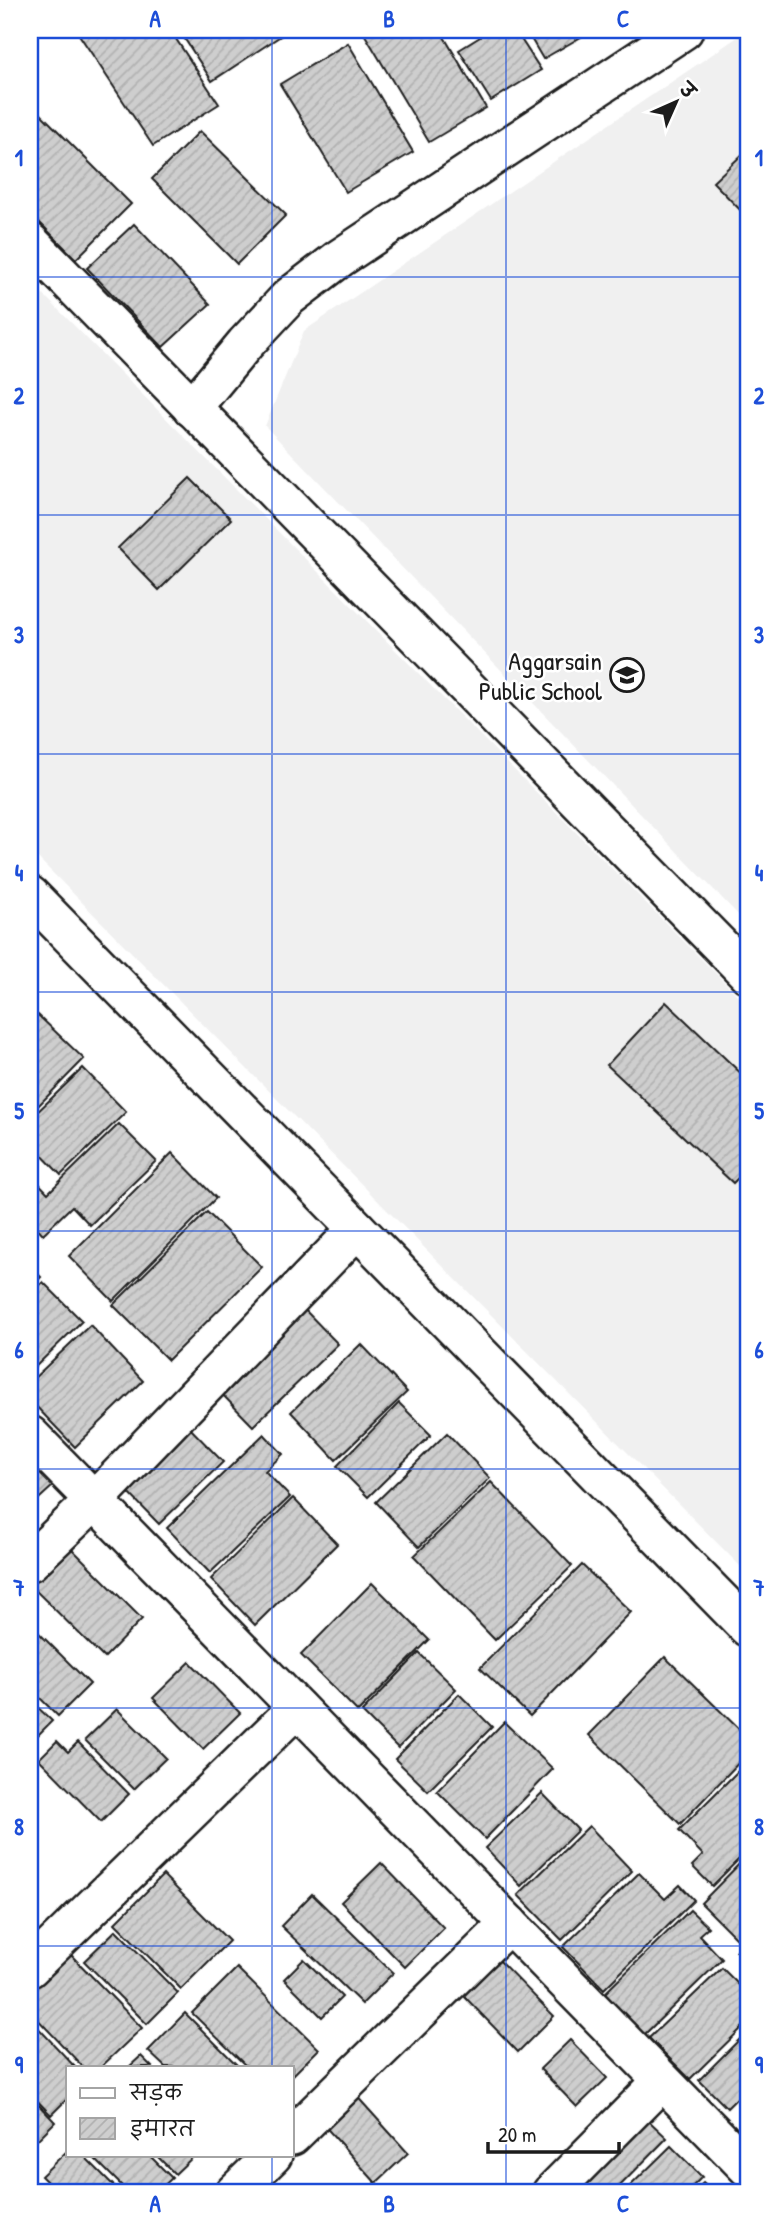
<svg xmlns="http://www.w3.org/2000/svg" width="778" height="2223" font-family="'Patrick Hand','Playpen Sans Deva',sans-serif">
  <defs>
    <pattern id="building-hatch" width="6" height="6" patternUnits="userSpaceOnUse" patternTransform="scale(1.75)"><rect width="6" height="6" fill="#cecece"/><path d="M-1 1l2-2M0 6l6-6M5 7l2-2" fill="none" stroke="#b0b0b0"/></pattern>
  </defs>
  <rect width="100%" height="100%" fill="#fff"/>
  <filter id="ink" filterUnits="userSpaceOnUse"><feTurbulence type="fractalNoise" baseFrequency=".0143" numOctaves="2"/><feDisplacementMap in="SourceGraphic" scale="14" xChannelSelector="R" yChannelSelector="G"/><feConvolveMatrix kernelMatrix="1 2 1 2 8 2 1 2 1" color-interpolation-filters="sRGB"/></filter>
  <g filter="url(#ink)">
    <g fill="#f0f0f0">
      <path d="M748,30V925L265,426L304,331Z"/>
      <path d="M30,281L748,1006V1574L30,850Z"/>
    </g>
    <g fill="url(#building-hatch)" stroke="#1c1c1c" stroke-width="2">
      <path d="M76,30H170L219,104L153,146Z"/>
      <path d="M179,30H278L282,35L212,81Z"/>
      <path d="M362,30H440L486,108L429,142Z"/>
      <path d="M475,30H515L541,70L491,101L459,50L480,37Z"/>
      <path d="M526,30H593L543,59Z"/>
      <path d="M348,43L413,152L346,192L280,84Z"/>
      <path d="M30,103L131,204L76,259L30,213Z"/>
      <path d="M200,131L286,215L237,264L152,179Z"/>
      <path d="M748,149V218L713,182Z"/>
      <path d="M134,224L210,304L163,347L87,268Z"/>
      <path d="M190,478L231,519L159,590L118,548Z"/>
      <path d="M666,1002L748,1080V1168L733,1183L607,1065Z"/>
      <path d="M38,1015L84,1059L31,1113L30,1112V1024Z"/>
      <path d="M83,1068L126,1112L61,1175L30,1143V1119Z"/>
      <path d="M119,1124L156,1161L90,1225L72,1206L43,1234L30,1220V1174L48,1193Z"/>
      <path d="M172,1153L216,1198L113,1301L69,1256Z"/>
      <path d="M207,1212L262,1267L168,1360L113,1305Z"/>
      <path d="M30,1266L41,1277L30,1289Z"/>
      <path d="M43,1282L82,1321L30,1372V1295Z"/>
      <path d="M301,1306L338,1344L253,1426L216,1388Z"/>
      <path d="M90,1325L143,1381L75,1447L30,1400V1382Z"/>
      <path d="M361,1344L407,1392L336,1460L291,1412Z"/>
      <path d="M399,1403L431,1435L368,1497L337,1466Z"/>
      <path d="M185,1423L223,1462L159,1524L120,1484Z"/>
      <path d="M447,1433L490,1478L419,1547L376,1502Z"/>
      <path d="M264,1434L283,1454L265,1471L290,1497L210,1573L167,1528Z"/>
      <path d="M30,1461L53,1486L30,1507Z"/>
      <path d="M491,1482L572,1566L495,1640L414,1556Z"/>
      <path d="M293,1498L337,1544L255,1625L211,1579Z"/>
      <path d="M67,1544L142,1619L104,1658L30,1585Z"/>
      <path d="M582,1565L631,1612L530,1716L480,1668Z"/>
      <path d="M372,1583L429,1640L358,1712L301,1655Z"/>
      <path d="M30,1624L90,1684L58,1716L30,1688Z"/>
      <path d="M419,1653L456,1689L398,1748L362,1712Z"/>
      <path d="M665,1657L748,1738V1753L680,1824L589,1735Z"/>
      <path d="M190,1662L240,1713L203,1749L153,1698Z"/>
      <path d="M459,1694L492,1727L428,1791L395,1759Z"/>
      <path d="M30,1700L52,1721L30,1743Z"/>
      <path d="M117,1709L166,1758L134,1789L85,1740Z"/>
      <path d="M504,1722L553,1769L485,1839L437,1791Z"/>
      <path d="M57,1741L68,1752L78,1742L129,1794L101,1822L39,1759Z"/>
      <path d="M748,1761V1850L712,1886L692,1866L703,1855L679,1830Z"/>
      <path d="M542,1793L578,1830L521,1886L485,1848Z"/>
      <path d="M589,1826L632,1871L562,1940L518,1895Z"/>
      <path d="M748,1855V1933L740,1942L701,1903Z"/>
      <path d="M381,1863L444,1928L405,1967L341,1902Z"/>
      <path d="M639,1873L665,1899L680,1885L694,1900L604,1989L563,1947Z"/>
      <path d="M163,1875L229,1941L181,1989L115,1923Z"/>
      <path d="M312,1894L393,1973L362,2004L281,1926Z"/>
      <path d="M690,1910L708,1927L699,1935L722,1959L643,2036L603,1995Z"/>
      <path d="M116,1930L178,1993L147,2024L84,1961Z"/>
      <path d="M748,1939V1962L736,1951Z"/>
      <path d="M70,1954L142,2028L101,2067H83L30,2011V1991Z"/>
      <path d="M496,1957L554,2016L518,2052L460,1992Z"/>
      <path d="M304,1959L342,1997L322,2017L284,1979Z"/>
      <path d="M237,1968L319,2049L292,2076V2067H247L192,2013Z"/>
      <path d="M722,1968L748,1994V2022L690,2079L649,2038Z"/>
      <path d="M185,2013L239,2067H165L148,2051Z"/>
      <path d="M30,2019L75,2067H68V2098L51,2115L30,2093Z"/>
      <path d="M748,2031V2087L727,2108L699,2080Z"/>
      <path d="M570,2040L607,2078L577,2107L540,2069Z"/>
      <path d="M141,2056L152,2067H129Z"/>
      <path d="M353,2092L408,2153L376,2183L321,2122Z"/>
      <path d="M30,2096L55,2122L30,2147Z"/>
      <path d="M648,2120L667,2138L613,2193H594L586,2185Z"/>
      <path d="M671,2146L702,2177L686,2193H623Z"/>
      <path d="M68,2150V2155H83L121,2193H58L41,2176Z"/>
      <path d="M91,2155H149L172,2178L156,2193H129Z"/>
      <path d="M156,2155H195L175,2174Z"/>
      <path d="M703,2183L714,2193H692Z"/>
    </g>
    <g fill="none" stroke-linecap="round" stroke-linejoin="round">
      <g stroke="#1c1c1c" stroke-width="42">
        <g id="street">
          <path d="M30,242L748,974"/>
          <path d="M192,408L245,344L289,297L340,258L684,30"/>
          <path d="M30,895L748,1628"/>
          <path d="M30,1435L748,2168"/>
          <path d="M30,1562L94,1501L357,1229"/>
          <path d="M30,1968L297,1708"/>
          <path d="M292,2136L509,1924"/>
          <path d="M234,2193L273,2155"/>
          <path d="M551,2193L662,2081"/>
        </g>
      </g>
      <use href="#street" stroke="#fff" stroke-width="37"/>
    </g>
  </g>
  <path fill="none" stroke="#1d4ed8" stroke-width="2" stroke-opacity="0.55" d="M272,30V2067M506,30V2193M30,277H748M30,515H748M30,754H748M30,992H748M30,1231H748M30,1469H748M30,1708H748M30,1946H748M272,2155V2193"/>
  <defs>
    <g id="school-ring" transform="scale(1.75)"><circle r="9.5" fill="#fff" stroke="#1c1c1c" stroke-width="1.5"/><path d="M0-5L7-2L0 1L-7-2ZM-4 1L0 2.5L4 1V4Q0 6-4 4Z" fill="#1c1c1c"/></g>
  </defs>
  <g fill-rule="evenodd">
    <use href="#school-ring" x="627" y="675"/>
  </g>
  <g text-anchor="middle" dominant-baseline="central" stroke-width="5" stroke-linejoin="round" paint-order="stroke">
    <g font-size="26" fill="#1c1c1c" stroke="#fff" text-anchor="end">
      <text x="602" y="660">Aggarsain<tspan x="602" dy="30">Public School</tspan></text>
    </g>
  </g>
  <rect width="778" height="2223" fill="none" stroke="#fff" stroke-width="77"/>
  <rect x="66" y="2066" width="228" height="91" fill="#ffffff" stroke="#a4a4a4" stroke-width="2"/>
  <rect x="80" y="2088" width="35" height="10" fill="#ffffff" stroke="#a4a4a4" stroke-width="2"/>
  <text x="130" y="2100" font-size="21" fill="#1c1c1c">सड़क</text>
  <rect x="80" y="2118" width="35" height="21" fill="url(#building-hatch)" stroke="#a4a4a4" stroke-width="2"/>
  <text x="130" y="2136" font-size="21" fill="#1c1c1c">इमारत</text>
  <g transform="translate(676 102) rotate(45)" stroke="#ffffff" stroke-width="5" paint-order="stroke">
  <path d="M0-5L12 26L0 18L-12 26Z" fill="#1c1c1c"/>
  <text y="-10" font-size="19" font-weight="bold" text-anchor="middle" fill="#1c1c1c">उ</text>
  </g>
  <path d="M488 2142v10h131v-10" fill="none" stroke="#1c1c1c" stroke-width="3.5"/>
  <text x="498" y="2142" font-size="21" fill="#1c1c1c" stroke="#ffffff" stroke-width="5" paint-order="stroke">20 m</text>
  <rect x="38" y="38" width="702" height="2146" fill="none" stroke="#1d4ed8" stroke-width="2.5"/>
  <g font-size="23" text-anchor="middle" font-weight="bold" fill="#1d4ed8">
    <text x="155" y="27">A</text>
    <text x="389" y="27">B</text>
    <text x="623" y="27">C</text>
    <text x="19" y="166">1</text>
    <text x="759" y="166">1</text>
    <text x="19" y="404">2</text>
    <text x="759" y="404">2</text>
    <text x="19" y="643">3</text>
    <text x="759" y="643">3</text>
    <text x="19" y="881">4</text>
    <text x="759" y="881">4</text>
    <text x="19" y="1119">5</text>
    <text x="759" y="1119">5</text>
    <text x="19" y="1358">6</text>
    <text x="759" y="1358">6</text>
    <text x="19" y="1596">7</text>
    <text x="759" y="1596">7</text>
    <text x="19" y="1835">8</text>
    <text x="759" y="1835">8</text>
    <text x="19" y="2073">9</text>
    <text x="759" y="2073">9</text>
    <text x="155" y="2212">A</text>
    <text x="389" y="2212">B</text>
    <text x="623" y="2212">C</text>
  </g>
</svg>
